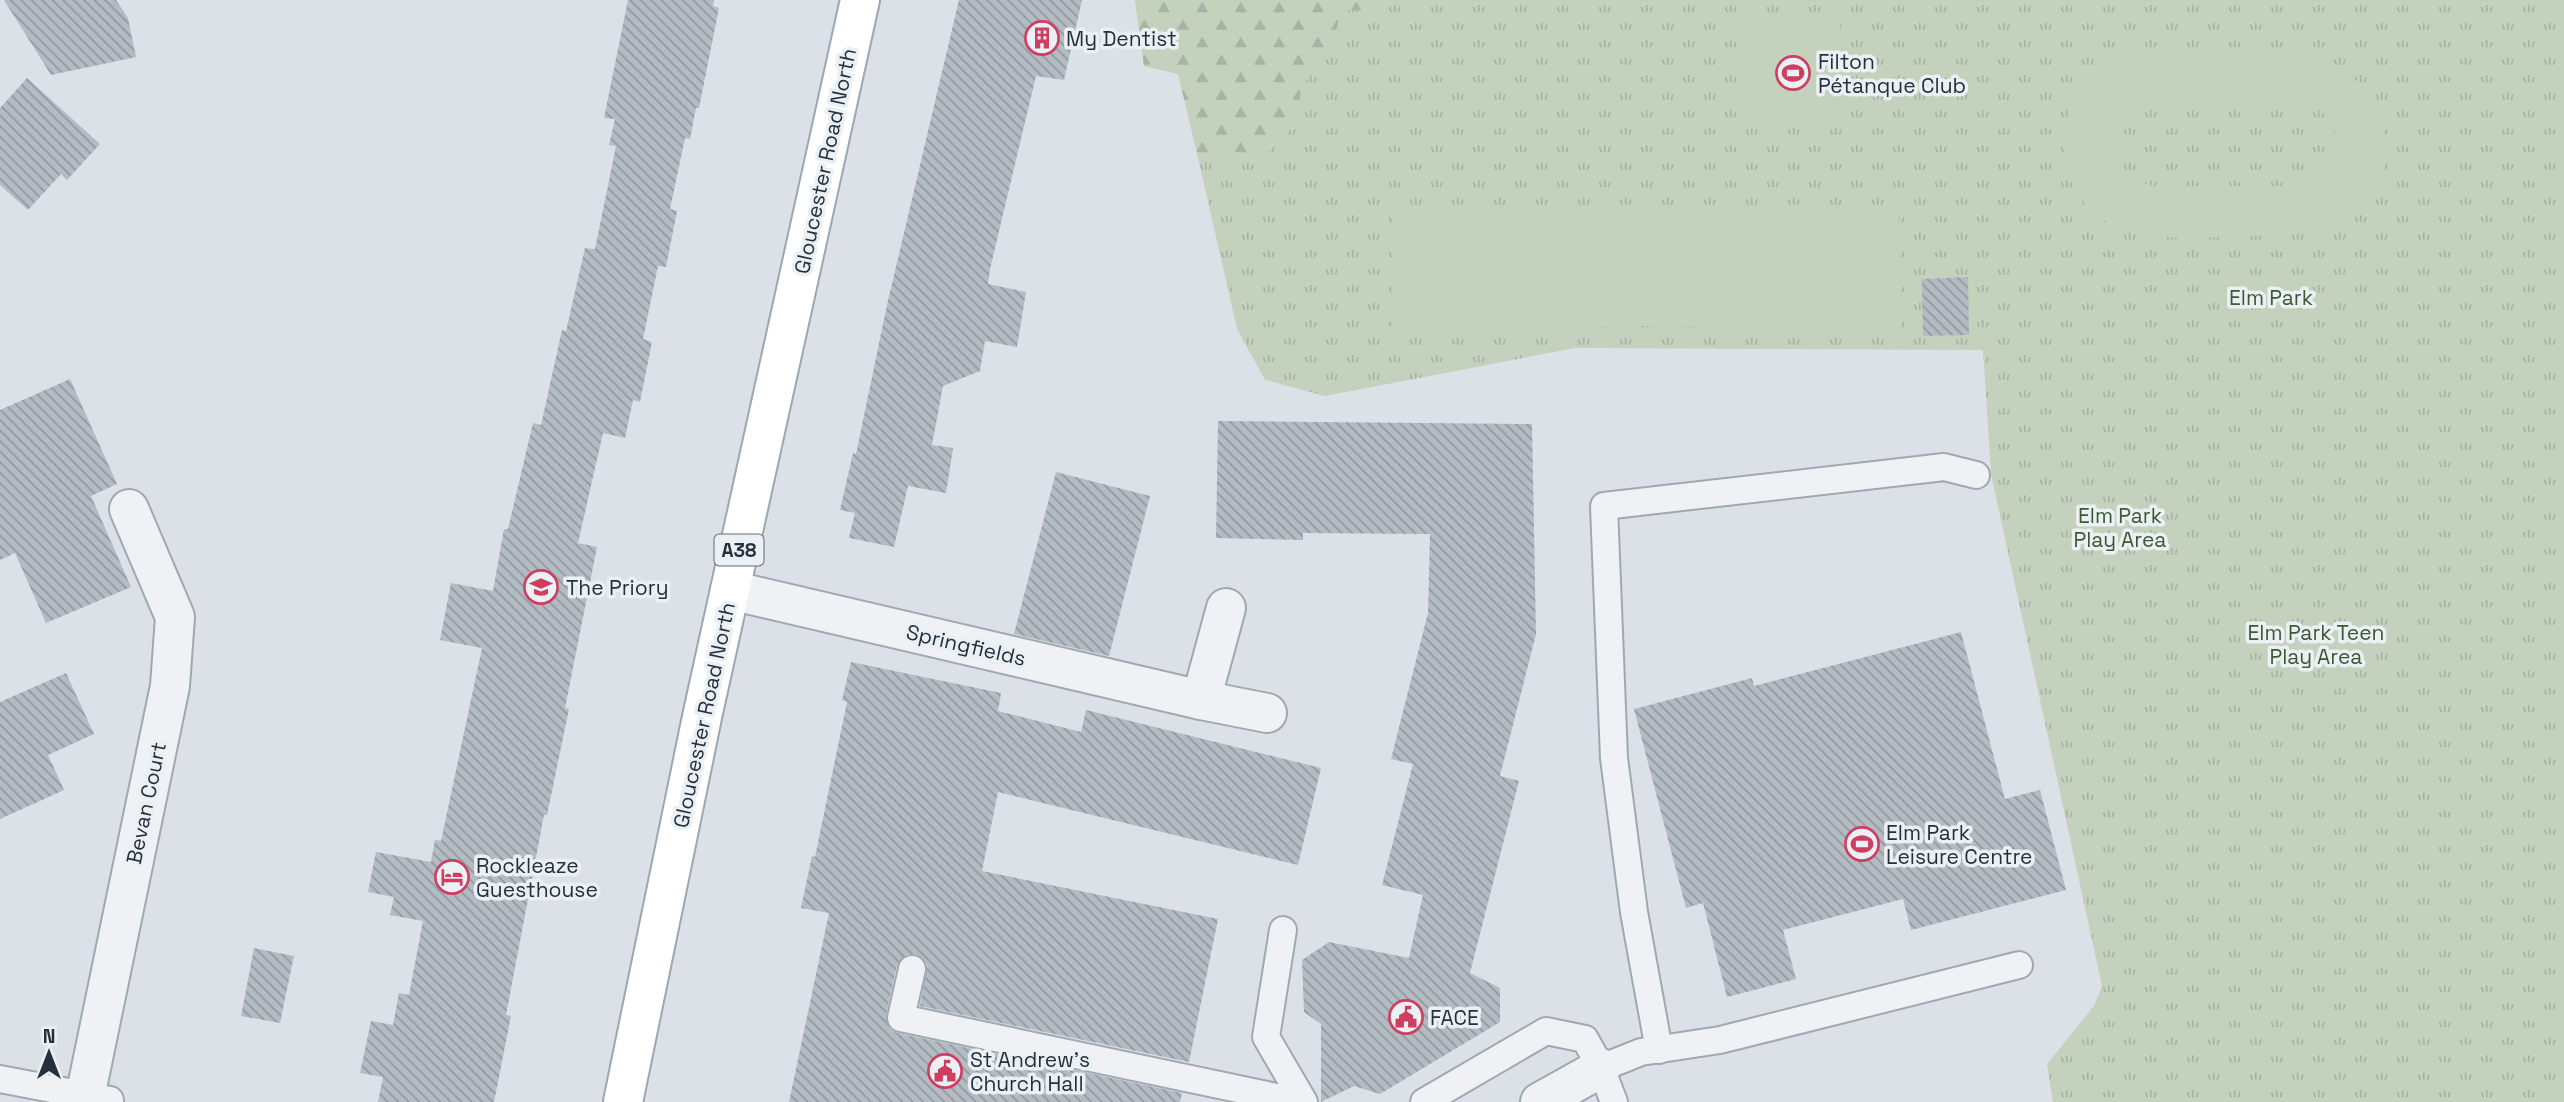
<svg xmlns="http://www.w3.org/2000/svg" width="2564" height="1102" font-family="'Space Grotesk',sans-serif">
  <defs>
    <pattern id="grass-tufts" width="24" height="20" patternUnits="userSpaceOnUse" patternTransform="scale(1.75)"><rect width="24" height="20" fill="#c4d1bd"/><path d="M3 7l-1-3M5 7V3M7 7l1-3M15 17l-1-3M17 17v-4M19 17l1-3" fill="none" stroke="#a8b4a3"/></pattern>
    <pattern id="forest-firs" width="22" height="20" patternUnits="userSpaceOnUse" patternTransform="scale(1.75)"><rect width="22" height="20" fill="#c4d1bd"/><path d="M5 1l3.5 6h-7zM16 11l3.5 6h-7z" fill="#a8b4a3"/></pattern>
    <pattern id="building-back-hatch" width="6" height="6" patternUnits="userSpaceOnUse" patternTransform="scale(1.75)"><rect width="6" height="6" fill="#b3bbc3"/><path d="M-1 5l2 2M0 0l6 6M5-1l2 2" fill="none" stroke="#9198a0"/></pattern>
  </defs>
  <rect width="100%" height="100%" fill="#dce1e7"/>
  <path fill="url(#grass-tufts)" d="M1135,0H2564V1102H2053L2047,1064L2094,1006L2102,986L1991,474L1983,350L1575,348L1325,396L1265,380L1237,329L1179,74L1144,66Z"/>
  <path fill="url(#forest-firs)" d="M1135,0H1384L1379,11L1343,10L1331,40L1301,89L1297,123L1268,152L1199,162L1178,74L1144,66Z"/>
  <g fill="#c4d1bd" fill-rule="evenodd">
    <path d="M1840,16L1843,127L1746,129L1743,19Z"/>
    <path d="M2153,53C2196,53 2293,47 2329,62C2388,87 2409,173 2354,215C2341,225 2321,231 2304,234C2259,234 2150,246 2113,226C2052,193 2049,119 2098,73C2113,60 2135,57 2153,53ZM2296,102L2316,105L2335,125V150L2322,173L2299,186H2153C2119,176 2114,158 2118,124L2141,105Z"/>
    <path d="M1642,207L1899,208L1901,329L1644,326L1391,330L1393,210Z"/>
  </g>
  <g fill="url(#building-back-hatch)">
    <path d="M4,0H116L128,18L136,57L51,75Z"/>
    <path d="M628,0H714L713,6L719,8L699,108H696L690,139L685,138L670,209L677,211L666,267L658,266L643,339L652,342L640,402L633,400L625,438L603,433L578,543L597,547L565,708L569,709L547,815H544L506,1015L511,1016L494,1102H378L383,1077L360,1073L371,1021L393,1025L399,993L409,995L423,921L390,915L394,897L368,892L376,852L431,862L435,840L441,841L482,648L440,640L451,583L493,591L504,529H508L533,423L541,425L562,330L566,331L585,248L595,249L616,146L609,145L615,119L604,118Z"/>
    <path d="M959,0H1082L1064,80L1036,76L990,269L988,284L1026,292L1017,347L985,341L980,371L943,386L932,445L953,448L946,493L908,486L894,547L849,538L855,513L840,510L853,453L856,454L887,305Z"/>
    <path d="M27,78L100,144L67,180L61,174L28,210L0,185V108Z"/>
    <path d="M1968,277L1969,335L1923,336L1922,279Z"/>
    <path d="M70,379L117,484L91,496L131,587L46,623L15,553L0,560V410Z"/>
    <path d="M1218,421L1532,424L1536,634L1500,776L1519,781L1470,973L1500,988V1022L1380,1094L1354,1086L1321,1102V1024L1304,1012L1302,960L1329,942L1409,958L1423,895L1382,885L1413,764L1391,759L1428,613L1430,534L1303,533V540L1216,538Z"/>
    <path d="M1056,472L1150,496L1109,656L1014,634Z"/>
    <path d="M1961,632L2005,799L2040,790L2066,890L1911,930L1903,899L1783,930L1796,979L1727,997L1703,903L1686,908L1634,709L1752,678L1754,686Z"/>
    <path d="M851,662L1001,693L998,711L1081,732L1086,710L1321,768L1298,865L998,792L982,871L1218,919L1189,1062L920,1006L927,964L915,954H907L897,965L886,1015L890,1029L897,1033L1182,1093L1180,1102H789L829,913L801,908L812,856L815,857L847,702L842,700Z"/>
    <path d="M66,673L94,734L48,755L64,790L0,819V702Z"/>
    <path d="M254,948L294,956L280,1023L241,1016Z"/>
  </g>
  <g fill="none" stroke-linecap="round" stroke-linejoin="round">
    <g stroke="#a2a8b1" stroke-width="30">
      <g id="service">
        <path d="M1283,930L1266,1037L1304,1102"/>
        <path d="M912,969L901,1018L1300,1102"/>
        <path d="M1659,1050L1634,912L1614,758L1604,506L1944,467L1976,475"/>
        <path d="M1601,1068L1641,1052L1720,1040L2019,965"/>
        <path d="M0,1079L110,1100"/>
        <path d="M1424,1102L1546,1031L1585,1039L1601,1068L1614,1102"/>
      </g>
    </g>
    <g stroke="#a2a8b1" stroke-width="42">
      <g id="minor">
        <path d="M730,590L1201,700L1267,713"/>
        <path d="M1201,700L1226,608"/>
        <path d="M84,1102L170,686L175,617L129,509"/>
        <path d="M1540,1102L1601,1068"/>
      </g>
    </g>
    <g stroke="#9ba7b2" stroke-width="42">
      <path id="primary" d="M623,1102L702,717L860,0"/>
    </g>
    <use href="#service" stroke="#eff1f5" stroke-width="26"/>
    <use href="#minor" stroke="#eff1f5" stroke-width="38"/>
    <use href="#primary" stroke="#fff" stroke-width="38"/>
  </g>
  <defs>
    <g id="building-ring" transform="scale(1.75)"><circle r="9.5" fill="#ebf0f4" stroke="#cf3d60" stroke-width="1.5"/><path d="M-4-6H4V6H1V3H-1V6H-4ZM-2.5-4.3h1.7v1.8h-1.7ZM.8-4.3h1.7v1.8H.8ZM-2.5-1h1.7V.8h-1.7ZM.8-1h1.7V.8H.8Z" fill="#cf3d60"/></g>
    <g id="stadium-ring" transform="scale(1.75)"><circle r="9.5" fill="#ebf0f4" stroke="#cf3d60" stroke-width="1.5"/><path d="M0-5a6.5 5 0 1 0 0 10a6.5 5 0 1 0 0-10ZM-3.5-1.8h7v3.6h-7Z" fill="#cf3d60"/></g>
    <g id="school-ring" transform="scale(1.75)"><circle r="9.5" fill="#ebf0f4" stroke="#cf3d60" stroke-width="1.5"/><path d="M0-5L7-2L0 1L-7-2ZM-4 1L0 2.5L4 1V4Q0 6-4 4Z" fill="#cf3d60"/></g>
    <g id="hotel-ring" transform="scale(1.75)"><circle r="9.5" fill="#ebf0f4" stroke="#cf3d60" stroke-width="1.5"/><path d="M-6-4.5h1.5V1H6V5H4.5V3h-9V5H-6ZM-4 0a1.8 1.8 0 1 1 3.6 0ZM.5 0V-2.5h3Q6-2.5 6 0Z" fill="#cf3d60"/></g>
    <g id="civic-ring" transform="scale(1.75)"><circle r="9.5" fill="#ebf0f4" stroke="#cf3d60" stroke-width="1.5"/><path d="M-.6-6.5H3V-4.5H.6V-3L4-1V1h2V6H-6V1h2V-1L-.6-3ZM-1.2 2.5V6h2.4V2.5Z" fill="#cf3d60"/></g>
  </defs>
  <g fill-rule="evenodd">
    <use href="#building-ring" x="1042" y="38"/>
    <use href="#stadium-ring" x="1793" y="73"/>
    <use href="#school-ring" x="541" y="587"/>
    <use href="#stadium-ring" x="1862" y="844"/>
    <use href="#hotel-ring" x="452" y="877"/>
    <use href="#civic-ring" x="1406" y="1017"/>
    <use href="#civic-ring" x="945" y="1071"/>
  </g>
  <g text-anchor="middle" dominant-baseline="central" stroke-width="7" stroke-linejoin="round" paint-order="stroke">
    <rect fill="#ebf0f4" stroke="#616a74" stroke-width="2" x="714.5" y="534.5" width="49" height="31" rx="5"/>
    <g font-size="19" font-weight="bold" fill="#26303d">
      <text x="739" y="550">A38</text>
    </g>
    <g font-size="21" fill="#26303d" stroke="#ebf0f4" text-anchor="start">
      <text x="1066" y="38">My Dentist</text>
      <text x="1818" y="61">Filton<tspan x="1818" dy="24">Pétanque Club</tspan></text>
      <text x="566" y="587">The Priory</text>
      <text x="1886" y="832">Elm Park<tspan x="1886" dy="24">Leisure Centre</tspan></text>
      <text x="476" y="865">Rockleaze<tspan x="476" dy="24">Guesthouse</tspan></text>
      <text x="1430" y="1017">FACE</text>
      <text x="970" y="1059">St Andrew's<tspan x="970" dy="24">Church Hall</tspan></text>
    </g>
    <g font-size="21" fill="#26303d" stroke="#ebf0f4">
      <text transform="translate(825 161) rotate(-78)">Gloucester Road North</text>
      <text transform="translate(966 645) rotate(13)">Springfields</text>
      <text transform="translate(704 715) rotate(-78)">Gloucester Road North</text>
      <text transform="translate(146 803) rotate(-78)">Bevan Court</text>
    </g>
    <g font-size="21" fill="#3d5933" stroke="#ebf0f4">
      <text x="2271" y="297">Elm Park</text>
      <text x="2120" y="515">Elm Park<tspan x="2120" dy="24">Play Area</tspan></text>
      <text x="2316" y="632">Elm Park Teen<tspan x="2316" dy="24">Play Area</tspan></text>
    </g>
  </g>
  <g transform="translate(49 1053)" stroke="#ebf0f4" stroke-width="5" paint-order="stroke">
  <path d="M0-5L12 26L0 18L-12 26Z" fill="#26303d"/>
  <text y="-10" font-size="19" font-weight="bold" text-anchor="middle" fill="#26303d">N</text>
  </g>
</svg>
